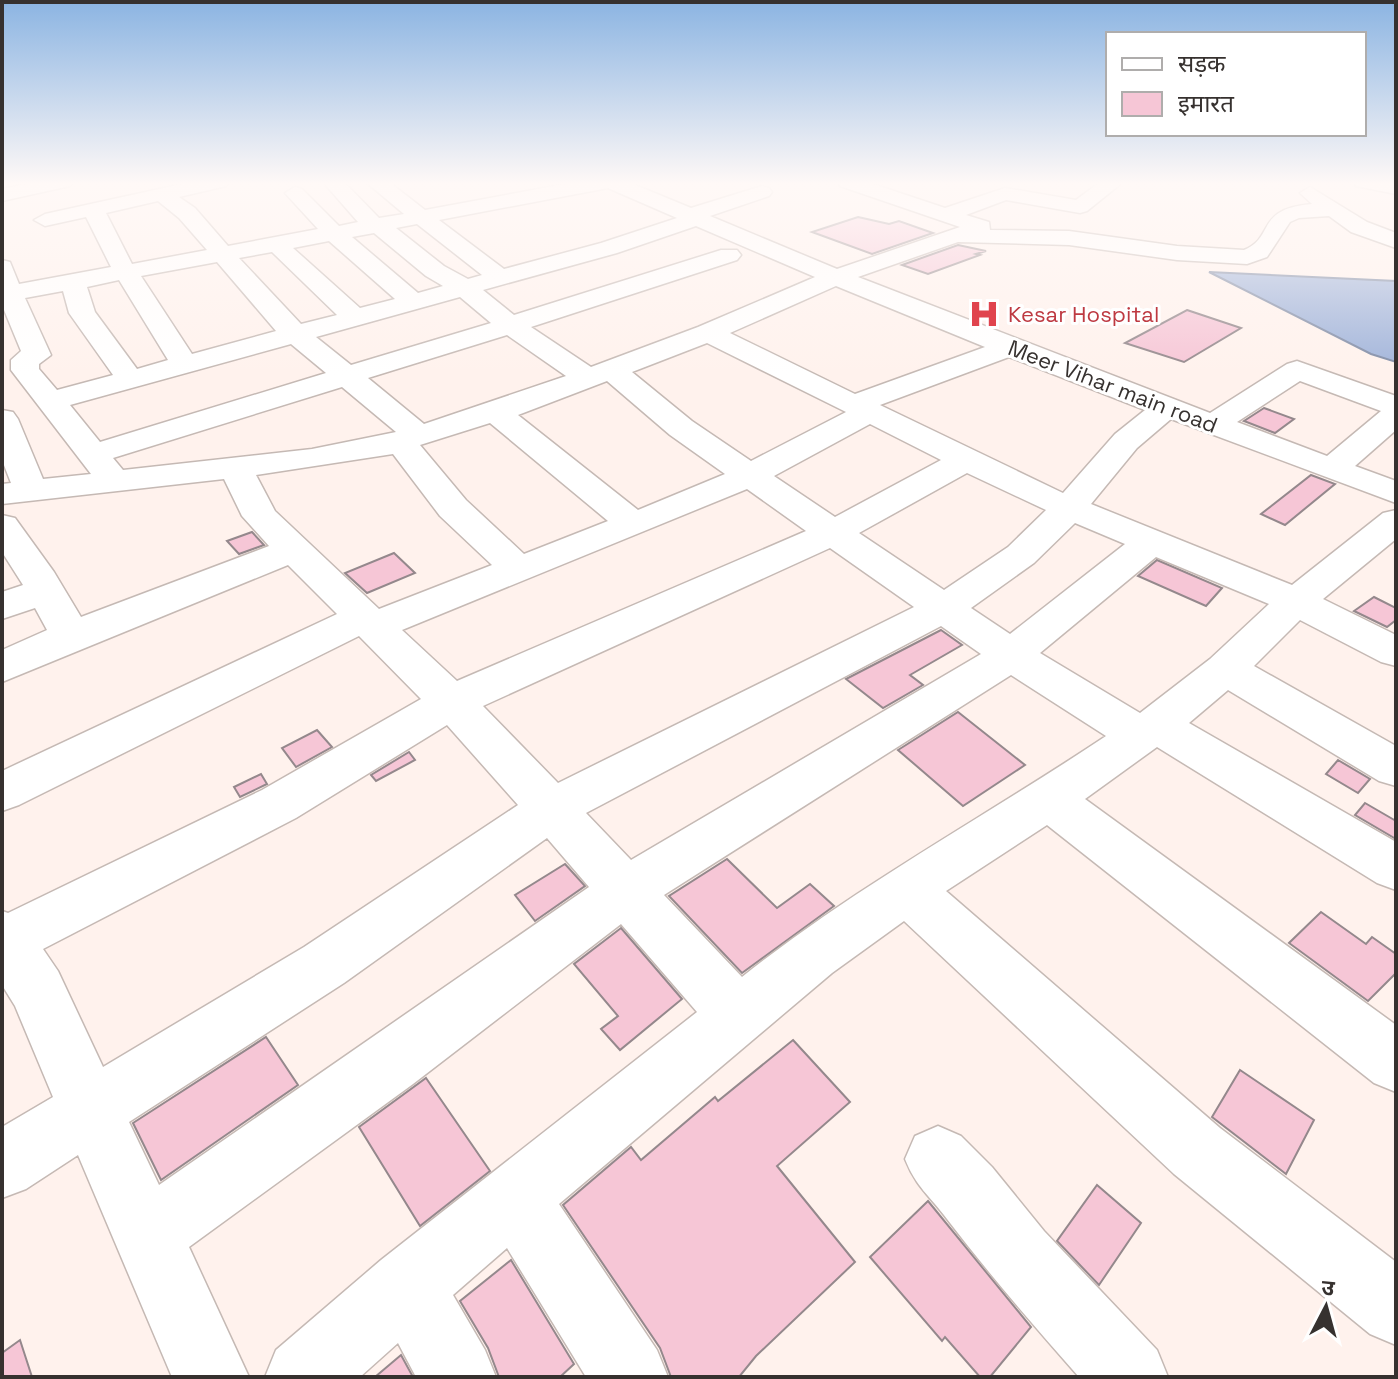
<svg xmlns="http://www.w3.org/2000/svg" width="1398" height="1379" font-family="'Space Grotesk','Noto Sans Devanagari',sans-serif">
  <rect width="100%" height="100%" fill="#fff2ed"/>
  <path fill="#a1b4da" stroke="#818da7" stroke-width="2" d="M1209,272L1396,281V362L1371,354Z"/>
  <g fill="#f6c6d6" stroke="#94888c" stroke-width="2">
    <path d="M858,217L889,224L899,221L933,233L872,254L812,232Z"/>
    <path d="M958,245L986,251L976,254L980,255L928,274L902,265Z"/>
    <path d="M1187,310L1241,328L1184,362L1125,343Z"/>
    <path d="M1264,408L1294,419L1275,433L1244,421Z"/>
    <path d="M1311,475L1335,484L1285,525L1261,514Z"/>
    <path d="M252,532L264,545L239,554L227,541Z"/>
    <path d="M394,553L415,573L367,593L345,573Z"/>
    <path d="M1157,560L1222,588L1206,606L1138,576Z"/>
    <path d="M1374,597L1396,608V620L1387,627L1354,611Z"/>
    <path d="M941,630L962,645L910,675L923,685L883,708L846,679Z"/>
    <path d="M958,712L1025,765L963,806L898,750Z"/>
    <path d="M317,730L332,747L296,767L282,748Z"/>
    <path d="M409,752L415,760L376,781L371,775Z"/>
    <path d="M1338,760L1370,779L1358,793L1326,774Z"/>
    <path d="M261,774L267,784L240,797L234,787Z"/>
    <path d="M1365,803L1396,821V839L1355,815Z"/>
    <path d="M727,859L777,908L810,884L834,906L742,973L669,896Z"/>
    <path d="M565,864L585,886L535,921L515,895Z"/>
    <path d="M1321,912L1366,944L1372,937L1396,954V973L1368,1001L1289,943Z"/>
    <path d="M621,928L682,999L620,1050L601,1029L618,1016L574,964Z"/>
    <path d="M266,1037L298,1085L161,1180L133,1123Z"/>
    <path d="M793,1040L850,1102L777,1166L855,1262L756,1356L739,1377H671L660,1348L563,1205L631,1147L641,1160L715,1097L718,1101Z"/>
    <path d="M1240,1070L1314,1120L1286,1174L1212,1117Z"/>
    <path d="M426,1078L490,1171L420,1226L359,1127Z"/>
    <path d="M1097,1185L1141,1223L1099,1285L1057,1241Z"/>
    <path d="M928,1201L1031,1327L990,1377H980L945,1337L942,1341L870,1257Z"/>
    <path d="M511,1260L574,1364L560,1377H499L488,1348L460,1301Z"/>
    <path d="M20,1340L32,1377H2V1353Z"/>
    <path d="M401,1355L413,1377H375Z"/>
  </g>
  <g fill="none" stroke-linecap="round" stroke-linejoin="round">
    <g stroke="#c5b9b4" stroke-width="3">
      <g id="minor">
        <path d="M35,182H73L70,186L2,201V189Z"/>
        <path d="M191,182H229L226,186L179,197L195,208L228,246L318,229L285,193L295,187L302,189L339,226L358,222L323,182H344L379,218L404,214L366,182H389L425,210L576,182H628L691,208L762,186L769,188L772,192L769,196L710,216L837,269L960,227L840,186L837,182H867L945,208L1005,188L1076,200L1100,182H1123L1087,211L1080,213L1006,200L966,215L989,222L990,230L1069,231L1177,246L1244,250C1276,237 1254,209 1312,204L1300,193L1310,187L1367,222L1396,233V248L1351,232L1329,216L1299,218L1290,222L1267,257L1247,264L1177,260L1069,245L958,242L858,277L1210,413L1287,364L1297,361L1396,396V430L1355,466L1396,481V503L1171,419L1137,448L1091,504L1292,585L1383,513L1396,510V539L1323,599L1396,635V666L1381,662L1300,620L1254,666L1396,746V786L1379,781L1228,690L1189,723L1396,842V890L1377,883L1157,747L1085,799L1396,1025V1092L1374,1083L1047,825L946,891L1220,1128L1396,1262V1345L1370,1334L1174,1174L904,921L832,973L559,1204L657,1350L668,1377H586L507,1248L453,1295L485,1350L496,1377H416L398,1343L360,1377H265L276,1350L381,1260L697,1012L621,924L413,1084L189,1247L249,1377H172L78,1155L26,1189L2,1198V1127L53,1097L15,1006L2,985V911L8,913L262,790L421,699L359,636L19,805L2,811V771L337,614L288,565L2,682V650L47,630L35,608L2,619V592L23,585L2,552V515L15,518L54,572L81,617L269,546L242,516L224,479L2,504V484L11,483L2,460V410L13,412L18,419L43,479L91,474L11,370V360L21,351L2,305V260L10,262L19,284L111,267L86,217L45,226L34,220L45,214ZM608,188L677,218L601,243L504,269L439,220ZM158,201L179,218L207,250L132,264L106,213ZM417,224L482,275L468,279L444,266L396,228ZM696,226L815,277L698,327L591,367L531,327L737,260L741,255L737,250H721L514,315L483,290L617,253ZM374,233L426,276L443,286L418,293L352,237ZM329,241L395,299L360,308L293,248ZM272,252L337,315L301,324L239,258ZM217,262L276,331L192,354L141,276ZM119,280L168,360L137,369L95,312L87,287ZM836,286L985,347L855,394L730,333ZM63,291L69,313L113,375L57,390L39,369V364L51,355L25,298ZM460,297L491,323L351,365L316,337ZM507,335L566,376L424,424L368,378ZM707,343L846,412L751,461L692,421L632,372ZM291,344L326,373L100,442L70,405ZM1009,357L1145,410L1115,434L1063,493L880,405ZM607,381L670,435L725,474L638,510L518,415ZM1300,381L1381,411L1327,456L1237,422ZM342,387L396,432L312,449L123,470L113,458ZM490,423L608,521L524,554L466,500L420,445ZM870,424L941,460L835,517L774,476ZM393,454L440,516L492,565L379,609L275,511L256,475ZM967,473L1046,510L1008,547L944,590L859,533ZM747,489L806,531L457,681L402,630ZM1075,523L1125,544L1010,634L971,608L1034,563ZM830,548L914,607L558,783L483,706ZM1156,557L1269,604L1210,659L1140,713L1040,653ZM941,626L981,654L631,860L586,813ZM1011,675L1106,736C985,817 856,886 742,977L664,895ZM447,725L518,805L304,947L103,1067L58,971L43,949L296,818ZM547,838L589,887L159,1185L129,1122L344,983Z"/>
        <path d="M1353,182H1396V194L1356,186Z"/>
        <path d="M938,1126L961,1136L992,1167L1044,1231L1157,1350L1168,1377H1079C1033,1325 989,1274 947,1219C930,1196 916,1187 905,1159L915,1136Z"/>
      </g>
    </g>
    <use href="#minor" fill="#fff" fill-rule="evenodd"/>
  </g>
  <linearGradient id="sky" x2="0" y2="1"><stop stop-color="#8bb4e2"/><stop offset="0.49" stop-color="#fff9f7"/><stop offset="1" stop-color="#fff9f7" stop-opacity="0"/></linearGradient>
  <rect width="1398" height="375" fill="url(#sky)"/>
  <defs>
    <g id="hospital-bare" transform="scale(2.4)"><path d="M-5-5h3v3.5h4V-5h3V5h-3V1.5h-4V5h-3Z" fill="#e0444e" stroke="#fff" stroke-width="2.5" paint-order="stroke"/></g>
  </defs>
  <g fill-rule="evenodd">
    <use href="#hospital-bare" x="984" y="314"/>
  </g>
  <g text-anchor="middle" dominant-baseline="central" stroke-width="6" stroke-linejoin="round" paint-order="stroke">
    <g font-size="22" fill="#be3a42" stroke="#fff" text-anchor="start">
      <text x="1008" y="314">Kesar Hospital</text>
    </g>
    <g font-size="22" fill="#36312f" stroke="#fff">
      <text transform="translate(1113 386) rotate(21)">Meer Vihar main road</text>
    </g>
  </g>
  <rect width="1398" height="1379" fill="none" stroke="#36312f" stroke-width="8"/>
  <rect x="1106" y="32" width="260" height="104" fill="#ffffff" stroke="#afadac" stroke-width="2"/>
  <rect x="1122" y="58" width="40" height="12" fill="#ffffff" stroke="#afadac" stroke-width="2"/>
  <text x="1178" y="72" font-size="24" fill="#36312f">सड़क</text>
  <rect x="1122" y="92" width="40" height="24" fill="#f6c6d6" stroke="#afadac" stroke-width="2"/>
  <text x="1178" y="112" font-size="24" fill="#36312f">इमारत</text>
  <g transform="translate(1326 1307) rotate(6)" stroke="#ffffff" stroke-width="6" paint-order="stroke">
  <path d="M0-6L14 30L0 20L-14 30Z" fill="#36312f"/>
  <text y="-12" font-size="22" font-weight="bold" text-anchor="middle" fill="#36312f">उ</text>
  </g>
</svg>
